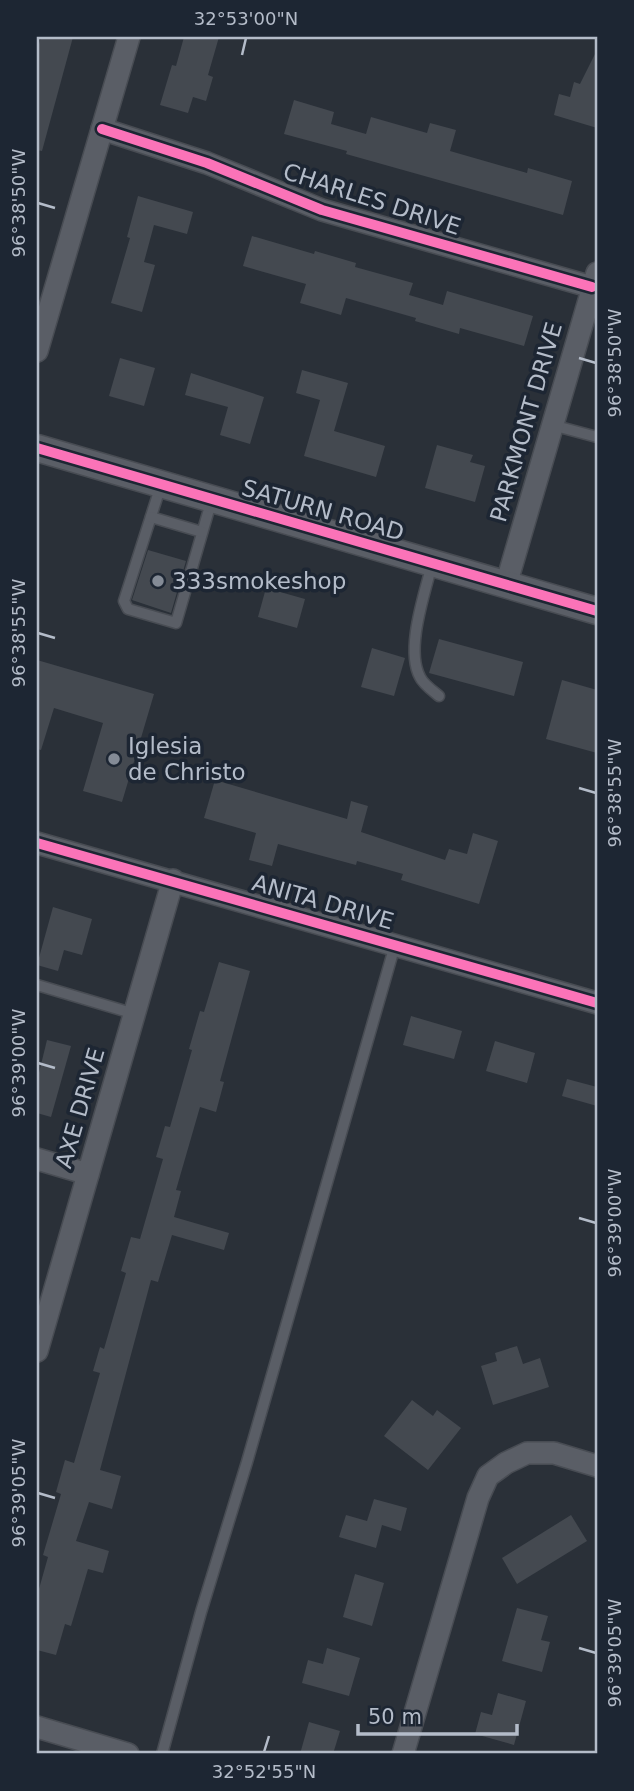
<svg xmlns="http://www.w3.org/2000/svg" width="634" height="1791" font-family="'DejaVu Sans',sans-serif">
  <rect width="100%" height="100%" fill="#2a3038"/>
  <g fill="#444950">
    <path d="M41,37H73L42,151L37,150V51Z"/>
    <path d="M184,37H219L208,75L213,77L206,101L193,97L188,113L160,105L172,65L176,66Z"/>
    <path d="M597,50V128L554,115L559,94L570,97L574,82L580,84Z"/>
    <path d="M294,100L334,112L331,124L366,134L371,117L427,133L430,123L456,130L450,151L527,173L528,168L572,181L563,215L346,154L347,151L284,134Z"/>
    <path d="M138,196L193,212L187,234L154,225L144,262L155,265L142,312L111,303L130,238L127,237Z"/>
    <path d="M252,236L314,254L315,251L356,263L355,267L413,283L409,295L443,305L447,291L533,316L524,346L460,328L459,334L415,321L416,318L346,298L341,315L300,303L306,284L243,266Z"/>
    <path d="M120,358L155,368L144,406L109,396Z"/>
    <path d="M302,370L348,383L334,431L385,446L376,477L304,456L320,400L296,393Z"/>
    <path d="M191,373L264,397L250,444L220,435L228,407L185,395Z"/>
    <path d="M437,445L473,455L470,462L485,466L475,502L425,488Z"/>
    <path d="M148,550L186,561L171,613L132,600Z"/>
    <path d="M266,588L305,599L297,628L258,617Z"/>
    <path d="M439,639L523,662L514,696L429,673Z"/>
    <path d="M372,648L405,658L394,696L361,687Z"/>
    <path d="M37,660L154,694L122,802L83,791L103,723L54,708L41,750L37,749Z"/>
    <path d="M562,680L597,690V753L546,739Z"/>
    <path d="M215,780L347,819L351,801L368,806L361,832L445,860L449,849L467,854L473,833L498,841L479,904L401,880L403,874L357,861L356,865L278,844L272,866L249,860L256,833L204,818Z"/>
    <path d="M53,907L92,919L82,955L64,950L58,971L37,965Z"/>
    <path d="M219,962L250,971L220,1081L224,1082L216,1112L200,1107L176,1190L181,1191L174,1217L229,1233L224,1250L172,1235L158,1282L151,1280L100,1470L121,1476L112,1509L89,1502L76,1541L109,1551L103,1573L88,1569L71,1626L65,1624L56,1655L37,1650V1596L48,1557L43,1555L61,1494L56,1492L65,1460L74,1463L100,1373L93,1371L100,1347L104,1349L126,1273L121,1271L131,1237L140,1239L163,1159L156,1157L165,1126L170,1127L192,1050L189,1049L200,1011L204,1012Z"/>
    <path d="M411,1016L462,1031L454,1059L403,1045Z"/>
    <path d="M47,1040L71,1046L51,1117L37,1113V1081Z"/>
    <path d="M495,1041L535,1053L527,1083L486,1071Z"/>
    <path d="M567,1079L597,1087V1106L562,1096Z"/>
    <path d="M517,1346L523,1364L540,1358L549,1387L493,1405L481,1366L497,1361L495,1353Z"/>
    <path d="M412,1400L433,1416L437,1410L461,1428L428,1470L384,1436Z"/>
    <path d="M374,1499L407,1508L401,1531L382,1525L376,1548L339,1537L346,1515L367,1521Z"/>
    <path d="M571,1515L587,1541L517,1584L502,1558Z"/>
    <path d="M355,1574L384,1583L372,1626L343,1617Z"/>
    <path d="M517,1608L548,1616L541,1640L550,1642L542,1672L502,1661Z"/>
    <path d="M327,1648L360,1658L349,1696L302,1683L308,1660L323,1664Z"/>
    <path d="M498,1693L526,1701L514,1745L475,1734L481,1712L492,1715Z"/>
    <path d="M309,1722L340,1731L333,1754H300Z"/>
  </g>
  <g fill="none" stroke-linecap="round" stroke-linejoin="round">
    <g stroke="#484c53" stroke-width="13">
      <g id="service">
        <path d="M552,425L597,437"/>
        <path d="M161,485L124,601L128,609L176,623L212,499"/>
        <path d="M151,517L202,532"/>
        <path d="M432,564C425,593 405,649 420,677C423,684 433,691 439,696"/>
        <path d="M37,985L135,1014"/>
        <path d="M162,1754L201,1612L247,1462L395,945"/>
      </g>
    </g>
    <g stroke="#484c53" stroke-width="24">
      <g id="minor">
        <path d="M102,129L207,163L322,210L592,287"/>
        <path d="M37,351L129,37"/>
        <path d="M506,585L597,273"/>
        <path d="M37,843L597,1003"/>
        <path d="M37,1159L88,1174"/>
        <path d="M37,1351L173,880"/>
        <path d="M37,1727L128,1754"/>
        <path d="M403,1754L478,1498L488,1476L506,1463L527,1453H554L597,1466"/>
      </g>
    </g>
    <g stroke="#484c53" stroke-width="29">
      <path id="tertiary" d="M37,448L597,611"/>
    </g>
    <use href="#service" stroke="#5a5e66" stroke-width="10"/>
    <use href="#minor" stroke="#5a5e66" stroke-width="21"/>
    <use href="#tertiary" stroke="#5a5e66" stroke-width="26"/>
    <g stroke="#1d2633" stroke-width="15">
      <g id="cycleway">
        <path d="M102,129L207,163L322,210L592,287"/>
        <path d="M37,448L597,611"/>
        <path d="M37,843L597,1003"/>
      </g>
    </g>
    <use href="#cycleway" stroke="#fb73b8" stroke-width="10"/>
  </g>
  <path fill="none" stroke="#b4bcc9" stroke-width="2.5" d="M242,55L246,38M38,203L55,208M579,358L596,363M38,633L55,638M579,788L596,793M38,1063L55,1068M579,1218L596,1223M38,1493L55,1498M579,1648L596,1653M264,1752L269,1736"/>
  <g fill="#848b96" stroke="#1d2633" stroke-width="2.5">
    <circle cx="158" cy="581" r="7"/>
    <circle cx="114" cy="759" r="7"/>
  </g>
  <g text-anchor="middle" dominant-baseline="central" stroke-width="7" stroke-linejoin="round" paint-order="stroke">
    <g font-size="23" fill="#b4bcc9" stroke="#1d2633">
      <text transform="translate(372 199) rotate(18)">CHARLES DRIVE</text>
      <text transform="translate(526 422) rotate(-74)">PARKMONT DRIVE</text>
      <text transform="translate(323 510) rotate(16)">SATURN ROAD</text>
      <text transform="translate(323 902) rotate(16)">ANITA DRIVE</text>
      <text transform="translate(80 1108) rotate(-74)">AXE DRIVE</text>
    </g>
    <g font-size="23" fill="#b4bcc9" stroke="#1d2633" text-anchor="start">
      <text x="172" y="581">333smokeshop</text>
      <text x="128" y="746">Iglesia<tspan x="128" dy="26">de Christo</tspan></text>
    </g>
  </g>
  <rect width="634" height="1791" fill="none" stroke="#1d2633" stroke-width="77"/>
  <path d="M358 1724v10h159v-10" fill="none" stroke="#b4bcc9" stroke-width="3.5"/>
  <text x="368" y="1724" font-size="21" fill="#b4bcc9" stroke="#1d2633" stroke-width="5" paint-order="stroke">50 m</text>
  <rect x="38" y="38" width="558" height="1714" fill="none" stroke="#b4bcc9" stroke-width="2.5"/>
  <g font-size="18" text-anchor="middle" fill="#b4bcc9">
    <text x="246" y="25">32°53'00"N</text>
    <text transform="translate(19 203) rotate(-90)" y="6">96°38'50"W</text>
    <text transform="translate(615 363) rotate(-90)" y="6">96°38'50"W</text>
    <text transform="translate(19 633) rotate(-90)" y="6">96°38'55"W</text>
    <text transform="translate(615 793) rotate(-90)" y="6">96°38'55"W</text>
    <text transform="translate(19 1063) rotate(-90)" y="6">96°39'00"W</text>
    <text transform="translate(615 1223) rotate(-90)" y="6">96°39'00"W</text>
    <text transform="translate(19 1493) rotate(-90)" y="6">96°39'05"W</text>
    <text transform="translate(615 1653) rotate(-90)" y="6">96°39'05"W</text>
    <text x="264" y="1778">32°52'55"N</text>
  </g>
</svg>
